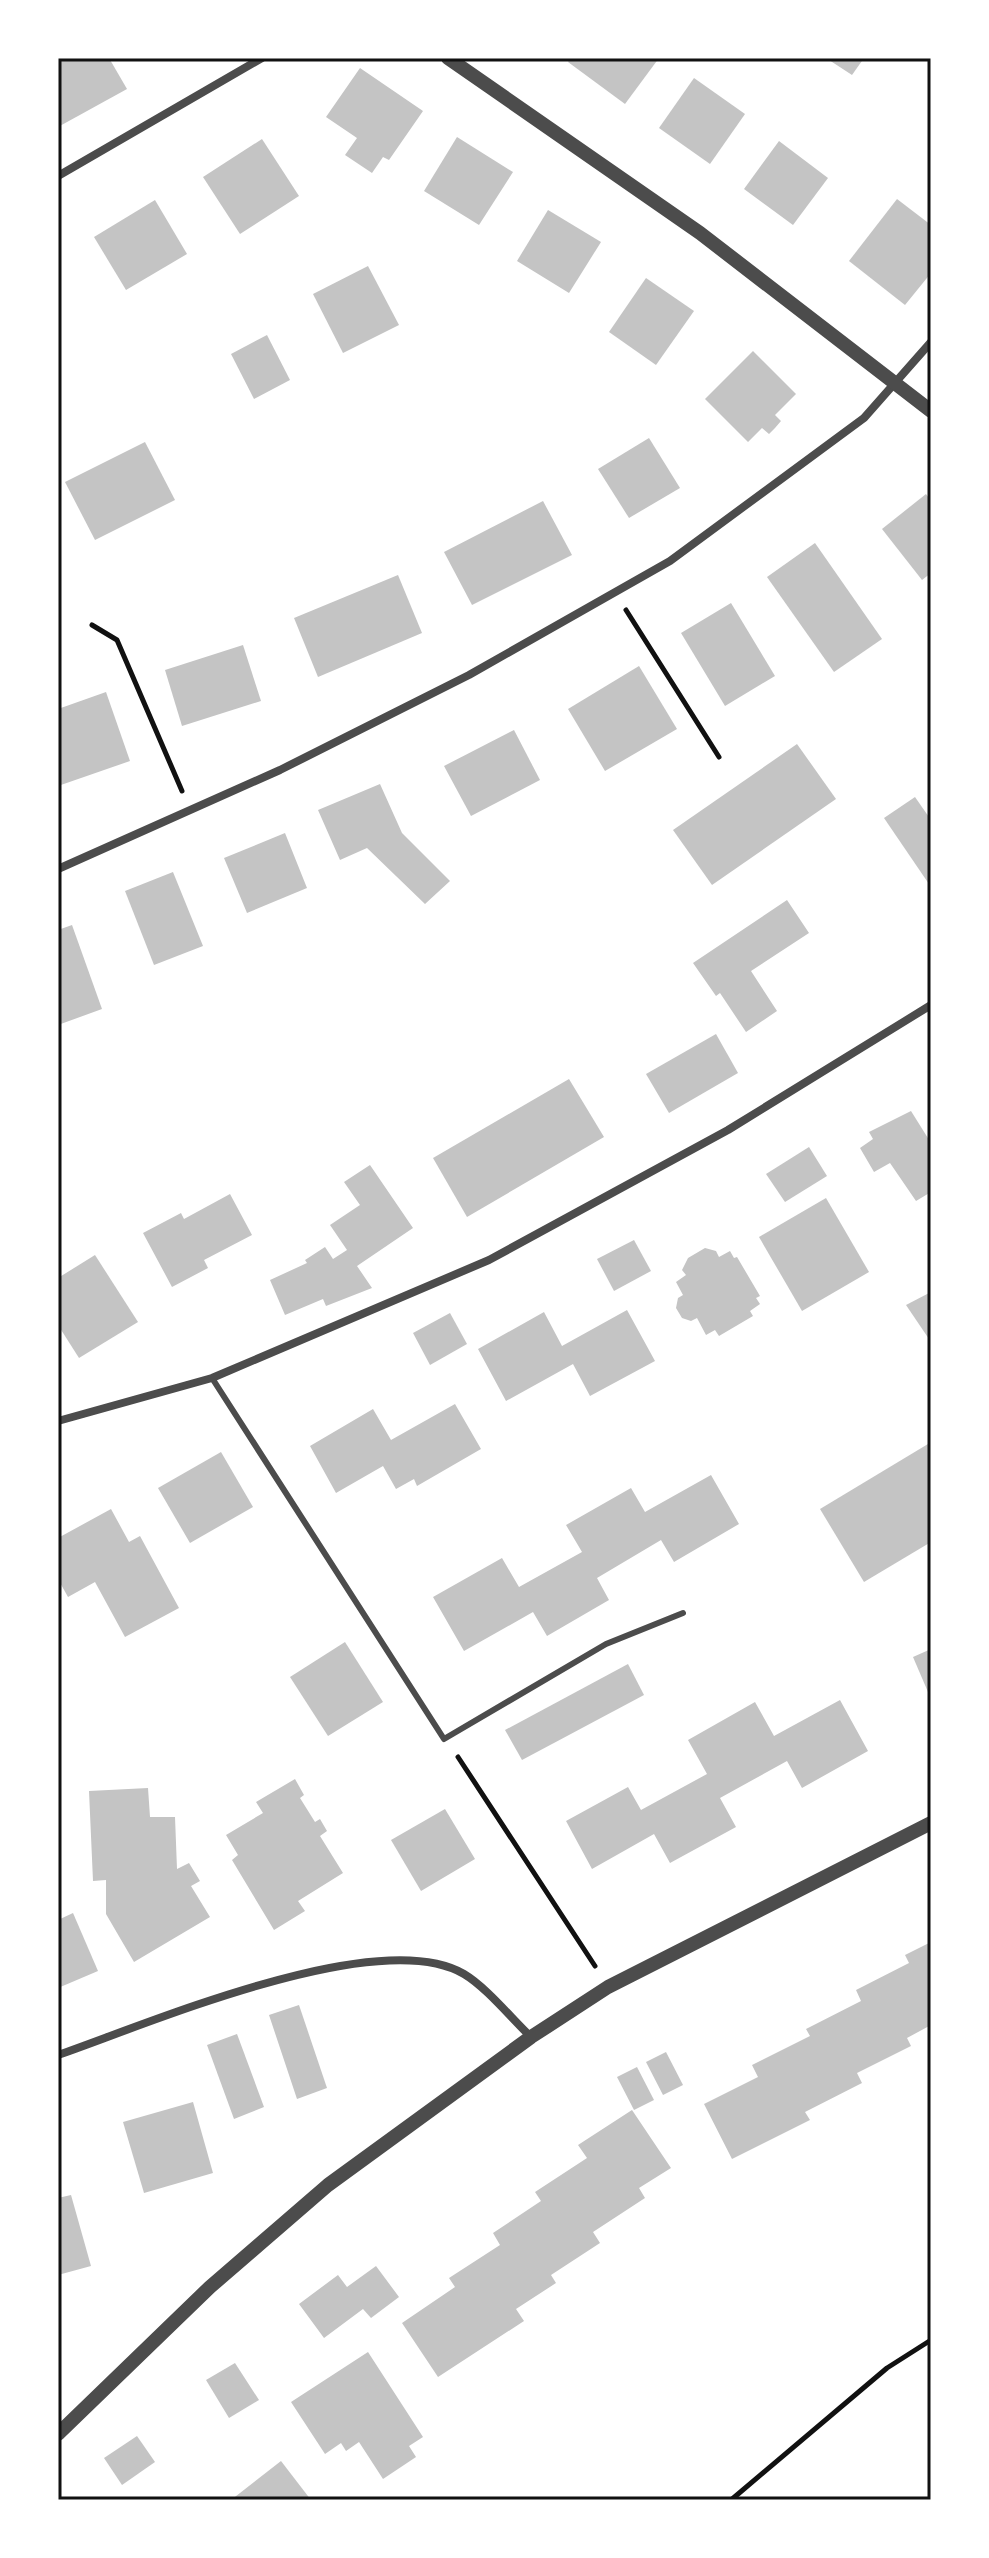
<svg xmlns="http://www.w3.org/2000/svg" width="989" height="2558" font-family="Ubuntu,sans-serif">
  <rect width="100%" height="100%" fill="#fff"/>
  <g fill="#c4c4c4">
    <path d="M58,58H109L127,89L58,127Z"/>
    <path d="M571,58H659L625,104L568,62Z"/>
    <path d="M826,58H864L852,75Z"/>
    <path d="M360,68L423,111L389,160L383,157L372,173L345,155L357,138L326,117Z"/>
    <path d="M694,78L745,114L710,164L659,128Z"/>
    <path d="M457,137L513,172L479,225L424,191Z"/>
    <path d="M262,139L299,196L240,234L203,177Z"/>
    <path d="M779,141L828,178L793,225L744,189Z"/>
    <path d="M897,199L931,225V273L905,305L849,261Z"/>
    <path d="M155,200L187,254L126,290L94,237Z"/>
    <path d="M548,210L601,242L569,293L517,261Z"/>
    <path d="M368,266L399,325L343,353L313,294Z"/>
    <path d="M646,278L694,311L656,365L609,332Z"/>
    <path d="M267,335L290,380L254,399L231,354Z"/>
    <path d="M753,351L796,394L775,415L781,421L775,428L769,434L762,428L748,442L705,399Z"/>
    <path d="M649,438L680,488L629,518L598,469Z"/>
    <path d="M145,442L175,500L95,540L65,482Z"/>
    <path d="M926,494L931,501V573L922,580L882,529Z"/>
    <path d="M543,501L572,555L472,605L444,552Z"/>
    <path d="M815,543L882,639L834,672L767,577Z"/>
    <path d="M398,575L422,633L318,677L294,618Z"/>
    <path d="M731,603L775,676L725,706L681,633Z"/>
    <path d="M243,645L261,701L182,726L165,670Z"/>
    <path d="M639,666L677,729L605,771L568,709Z"/>
    <path d="M106,692L130,761L58,786V709Z"/>
    <path d="M514,730L540,780L471,816L444,766Z"/>
    <path d="M797,744L836,799L712,885L673,830Z"/>
    <path d="M380,784L402,833L450,881L425,904L367,848L340,860L318,810Z"/>
    <path d="M915,797L931,820V887L884,818Z"/>
    <path d="M285,833L307,888L247,913L224,858Z"/>
    <path d="M173,872L203,946L154,965L125,891Z"/>
    <path d="M787,900L809,933L751,971L777,1011L746,1032L720,993L716,996L693,963Z"/>
    <path d="M72,925L102,1009L58,1025V930Z"/>
    <path d="M716,1034L738,1073L669,1113L646,1074Z"/>
    <path d="M569,1079L604,1137L467,1217L433,1158Z"/>
    <path d="M911,1111L931,1143V1192L916,1201L890,1163L874,1172L860,1148L873,1139L869,1132Z"/>
    <path d="M809,1147L827,1176L785,1202L766,1174Z"/>
    <path d="M370,1165L413,1228L357,1266L372,1288L326,1306L323,1299L285,1315L270,1280L307,1263L305,1260L325,1247L333,1259L347,1250L330,1225L360,1205L344,1182Z"/>
    <path d="M230,1194L252,1235L204,1260L208,1268L172,1287L143,1233L181,1213L184,1219Z"/>
    <path d="M826,1198L869,1272L802,1311L759,1237Z"/>
    <path d="M634,1240L651,1271L614,1291L597,1259Z"/>
    <path d="M705,1248L716,1251L719,1257L730,1251L734,1258L737,1257L760,1296L756,1298L760,1304L750,1311L753,1316L719,1336L715,1330L706,1335L697,1318L691,1321L682,1318L676,1308L678,1298L683,1295L676,1282L686,1275L682,1270L688,1258Z"/>
    <path d="M95,1255L138,1322L79,1358L58,1325V1278Z"/>
    <path d="M931,1292V1342L906,1305Z"/>
    <path d="M627,1310L655,1361L590,1396L573,1364L506,1401L478,1349L544,1312L562,1346Z"/>
    <path d="M450,1313L467,1344L430,1365L413,1333Z"/>
    <path d="M455,1404L481,1449L417,1486L414,1479L396,1489L383,1466L336,1493L310,1446L373,1409L391,1440Z"/>
    <path d="M928,1444L931,1450V1542L864,1582L820,1509Z"/>
    <path d="M221,1452L253,1507L190,1543L158,1488Z"/>
    <path d="M711,1475L739,1524L674,1562L661,1540L597,1578L609,1600L547,1636L533,1612L464,1651L433,1597L502,1558L519,1587L582,1552L566,1525L631,1488L645,1512Z"/>
    <path d="M111,1509L129,1542L140,1536L179,1608L125,1637L95,1582L68,1597L58,1579V1538Z"/>
    <path d="M345,1642L383,1702L328,1736L290,1677Z"/>
    <path d="M931,1649V1699L913,1657Z"/>
    <path d="M628,1664L644,1695L522,1760L505,1730Z"/>
    <path d="M840,1700L868,1751L802,1788L787,1761L720,1798L736,1827L670,1863L654,1834L592,1869L566,1821L628,1787L641,1810L707,1774L688,1740L755,1702L774,1736Z"/>
    <path d="M295,1779L304,1795L300,1798L315,1822L320,1819L327,1831L320,1836L343,1873L298,1901L305,1911L274,1930L232,1860L238,1855L226,1835L263,1813L256,1802Z"/>
    <path d="M148,1788L150,1817H175L177,1869L189,1863L200,1881L191,1886L210,1917L134,1962L106,1914V1880L93,1881L89,1791Z"/>
    <path d="M445,1809L475,1859L421,1891L391,1840Z"/>
    <path d="M73,1913L98,1971L58,1988V1920Z"/>
    <path d="M931,1942V2025L907,2038L911,2046L857,2073L862,2083L805,2112L810,2120L732,2159L704,2104L758,2077L752,2065L810,2036L806,2029L861,2001L856,1990L909,1963L905,1955Z"/>
    <path d="M299,2005L327,2088L297,2099L269,2015Z"/>
    <path d="M237,2034L264,2107L234,2119L207,2045Z"/>
    <path d="M666,2052L683,2085L663,2095L646,2062Z"/>
    <path d="M637,2067L654,2100L634,2110L617,2077Z"/>
    <path d="M193,2102L213,2173L144,2193L123,2122Z"/>
    <path d="M632,2110L671,2168L639,2188L645,2198L593,2232L600,2243L551,2275L556,2283L516,2309L524,2321L438,2377L402,2323L455,2287L449,2278L500,2245L493,2233L541,2201L535,2192L587,2158L578,2145Z"/>
    <path d="M71,2195L91,2266L58,2275V2198Z"/>
    <path d="M376,2266L399,2297L371,2318L363,2309L324,2338L299,2304L338,2275L347,2287Z"/>
    <path d="M368,2352L423,2437L409,2446L416,2457L383,2479L359,2442L346,2451L341,2443L325,2454L291,2402Z"/>
    <path d="M235,2363L259,2400L229,2418L206,2380Z"/>
    <path d="M137,2436L155,2462L122,2485L104,2458Z"/>
    <path d="M281,2461L311,2500H231Z"/>
  </g>
  <g fill="none" stroke-linecap="round" stroke-linejoin="round">
    <g stroke="#111" stroke-width="5">
      <path d="M626,610L719,757"/>
      <path d="M92,625L117,640L182,791"/>
      <path d="M458,1757L595,1966"/>
      <path d="M731,2500L887,2368L931,2340"/>
    </g>
    <path stroke="#4c4c4c" stroke-width="6" d="M212,1378L444,1739L606,1644L683,1613"/>
    <g stroke="#4c4c4c" stroke-width="8">
      <path d="M58,176L262,58"/>
      <path d="M58,869L280,770L469,675L670,561L864,418L931,342"/>
      <path d="M58,1421L212,1378L489,1260L728,1130L931,1005"/>
      <path d="M58,2055C148,2024 379,1924 464,1974C486,1987 512,2019 531,2037"/>
    </g>
    <g stroke="#4c4c4c" stroke-width="14">
      <path d="M448,58L700,233L931,411"/>
      <path d="M58,2434L210,2287L328,2185L531,2037L608,1987L931,1823"/>
    </g>
  </g>
  <rect width="989" height="2558" fill="none" stroke="#ffffff" stroke-width="120"/>
  <rect x="60" y="60" width="869" height="2438" fill="none" stroke="#111" stroke-width="3"/>
</svg>
